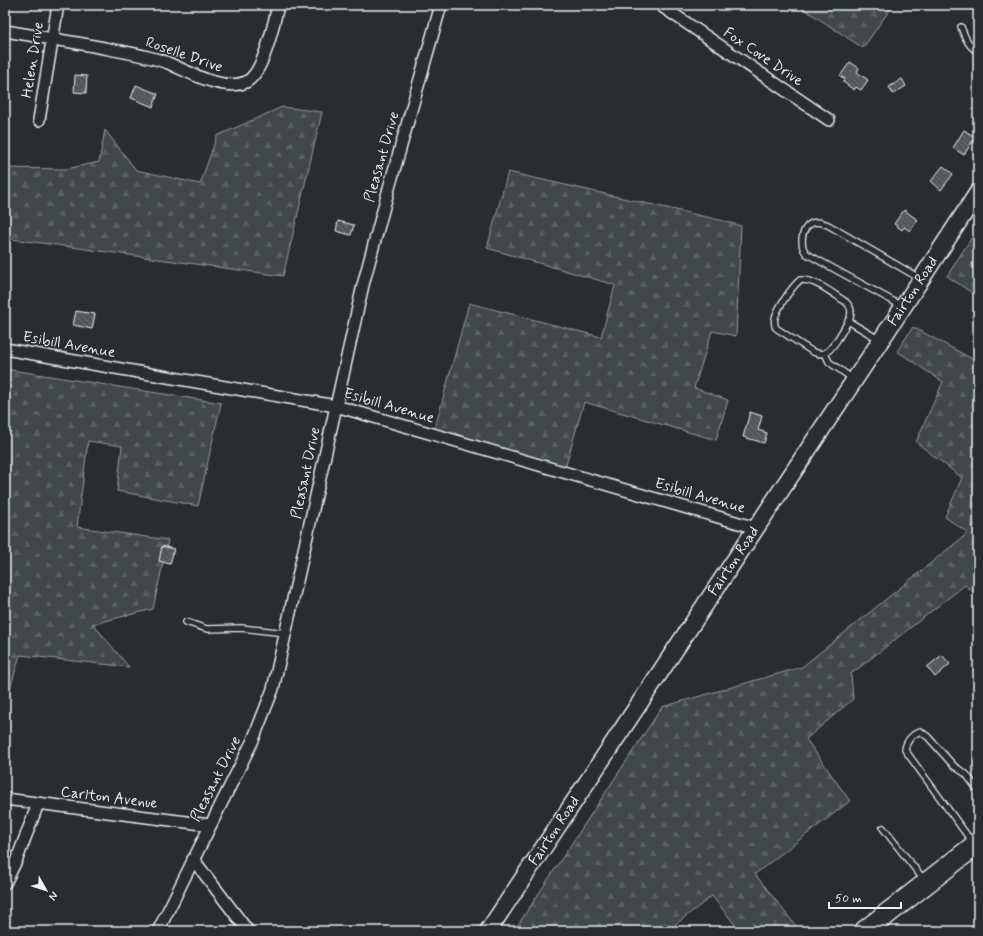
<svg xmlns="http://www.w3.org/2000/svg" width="983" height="936" font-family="Mynerve,sans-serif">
  <defs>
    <pattern id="forest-firs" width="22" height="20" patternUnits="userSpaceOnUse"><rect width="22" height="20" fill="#424648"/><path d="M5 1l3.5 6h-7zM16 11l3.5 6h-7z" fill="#5d6163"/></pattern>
    <pattern id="building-back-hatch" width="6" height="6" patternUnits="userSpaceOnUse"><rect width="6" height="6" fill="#535759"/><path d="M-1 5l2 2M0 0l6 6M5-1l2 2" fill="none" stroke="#6c7072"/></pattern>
  </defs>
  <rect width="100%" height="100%" fill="#2a2d2e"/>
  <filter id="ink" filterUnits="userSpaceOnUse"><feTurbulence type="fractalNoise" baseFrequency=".025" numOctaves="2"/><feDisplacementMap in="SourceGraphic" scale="8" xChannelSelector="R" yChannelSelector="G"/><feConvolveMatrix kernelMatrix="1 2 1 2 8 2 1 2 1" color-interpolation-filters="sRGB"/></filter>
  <g filter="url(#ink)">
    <g fill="url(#forest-firs)" stroke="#959ca0">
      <path d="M798,5H893L863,48Z"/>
      <path d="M282,107L322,112L283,276L5,238V168L66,169L99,162L105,130L136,170L200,184L217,136Z"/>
      <path d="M508,172L724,221L741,226L736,336L712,331L694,388L728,400L716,440L584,402L564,472L433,435L469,303L601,337L615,285L487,248Z"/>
      <path d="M972,237L978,243V297L947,276Z"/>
      <path d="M913,327L978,362V596L965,585L851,674L853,699L806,739L850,801L755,874L800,931H740L712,896L667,931H514L662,707L802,667L968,533L945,517L962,478L916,442L943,382L897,351Z"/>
      <path d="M5,369L221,403L198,506L117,491L122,446L88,441L77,527L168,540L153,609L93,624L129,667L20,655L5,706Z"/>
    </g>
    <g fill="url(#building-back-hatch)" stroke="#e8f1f8">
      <path d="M850,62L859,68L857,72L868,80L861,90L856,87L854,90L843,82L845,79L840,76Z"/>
      <path d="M75,75L87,76L86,93L74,92Z"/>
      <path d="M902,79L906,86L893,94L889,87Z"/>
      <path d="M136,85L158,94L153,107L131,98Z"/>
      <path d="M964,130L975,137L964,155L953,148Z"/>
      <path d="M943,166L953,174L941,190L931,181Z"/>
      <path d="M904,210L918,220L910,231L904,227L902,230L894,224Z"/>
      <path d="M338,221L354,225L351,235L336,231Z"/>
      <path d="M76,311L95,314L92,329L73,325Z"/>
      <path d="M750,412L762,416L758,430L767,433L764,443L743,437Z"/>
      <path d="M162,546L174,549L170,564L159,561Z"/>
      <path d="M942,655L950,664L935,677L927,667Z"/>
    </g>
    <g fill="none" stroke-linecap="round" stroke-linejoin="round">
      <g stroke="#e8f1f8" stroke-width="8">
        <g id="lane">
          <path d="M961,27C965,37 968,46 978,52"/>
          <path d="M800,280C816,279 833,294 846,302C851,307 852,311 850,318C845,326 834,349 825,353C821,355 817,353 813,352L779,330C777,329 775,327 775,325C771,315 792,287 800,280Z"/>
          <path d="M902,306L807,254C799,246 801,228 812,223C818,221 823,223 828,225L919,278"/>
          <path d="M848,321L880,340"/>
          <path d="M825,353L829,362L853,379"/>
          <path d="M186,622L207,629L241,628L286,633"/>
          <path d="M883,828L924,880"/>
          <path d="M972,842L905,750C906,740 912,735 920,731L928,737L954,766L966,774L978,790"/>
        </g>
      </g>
      <g stroke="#e8f1f8" stroke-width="14">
        <g id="street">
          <path d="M660,5L829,120"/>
          <path d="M5,31C40,37 75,42 109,49C129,53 149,56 168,63C189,72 223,92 246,82C264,73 274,23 278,5"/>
          <path d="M39,120L58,5"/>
          <path d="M5,349L336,406L756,528"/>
          <path d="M5,799L210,825"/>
          <path d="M193,859L248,931"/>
          <path d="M5,883L17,859L38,804"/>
          <path d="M158,931L253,740L273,689L363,285L389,188L441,5"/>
        </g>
      </g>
      <g stroke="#e8f1f8" stroke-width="19">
        <g id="secondary">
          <path id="s1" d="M488,931L903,307L978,192"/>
        </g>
      </g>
      <g stroke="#e8f1f8" stroke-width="23">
        <path id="highway" d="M865,931L978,843"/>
      </g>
      <use href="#lane" stroke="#2a2d2e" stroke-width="5.5"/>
      <use href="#street" stroke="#2a2d2e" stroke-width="11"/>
      <use href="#secondary" stroke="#2a2d2e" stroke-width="16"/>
      <use href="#highway" stroke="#2a2d2e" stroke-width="20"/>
    </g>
  </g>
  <g text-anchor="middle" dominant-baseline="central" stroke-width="3" stroke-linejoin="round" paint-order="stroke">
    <g font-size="15" fill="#e8f1f8" stroke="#2a2d2e">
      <text transform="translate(184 55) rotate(19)">Roselle Drive</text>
      <text transform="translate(763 57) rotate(34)">Fox Cove Drive</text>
      <text transform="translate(33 60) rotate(-81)">Helen Drive</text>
      <text transform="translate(382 157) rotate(-74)">Pleasant Drive</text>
      <text stroke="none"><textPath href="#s1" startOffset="768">Fairton Road</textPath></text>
      <text transform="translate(69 345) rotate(10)">Esibill Avenue</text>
      <text transform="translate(389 406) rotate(16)">Esibill Avenue</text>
      <text transform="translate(306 473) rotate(-78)">Pleasant Drive</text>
      <text transform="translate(700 496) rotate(16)">Esibill Avenue</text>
      <text stroke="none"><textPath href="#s1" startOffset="444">Fairton Road</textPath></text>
      <text transform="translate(216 779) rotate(-63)">Pleasant Drive</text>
      <text transform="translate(109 798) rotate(7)">Carlton Avenue</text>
      <text stroke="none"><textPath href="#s1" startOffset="120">Fairton Road</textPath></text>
    </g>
  </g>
  <rect width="983" height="936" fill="none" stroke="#2a2d2e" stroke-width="20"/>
  <rect x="10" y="10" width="963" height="916" fill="none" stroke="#e8f1f8" stroke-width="1.5" filter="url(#ink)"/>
  <g transform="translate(46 890) rotate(129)" stroke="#2a2d2e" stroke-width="3" paint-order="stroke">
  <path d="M0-3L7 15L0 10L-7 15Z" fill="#e8f1f8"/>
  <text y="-6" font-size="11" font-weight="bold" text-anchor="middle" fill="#e8f1f8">N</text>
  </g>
  <path d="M829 902v6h72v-6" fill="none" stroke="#e8f1f8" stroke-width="2"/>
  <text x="835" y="902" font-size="12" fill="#e8f1f8" stroke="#2a2d2e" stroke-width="3" paint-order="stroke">50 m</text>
</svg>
